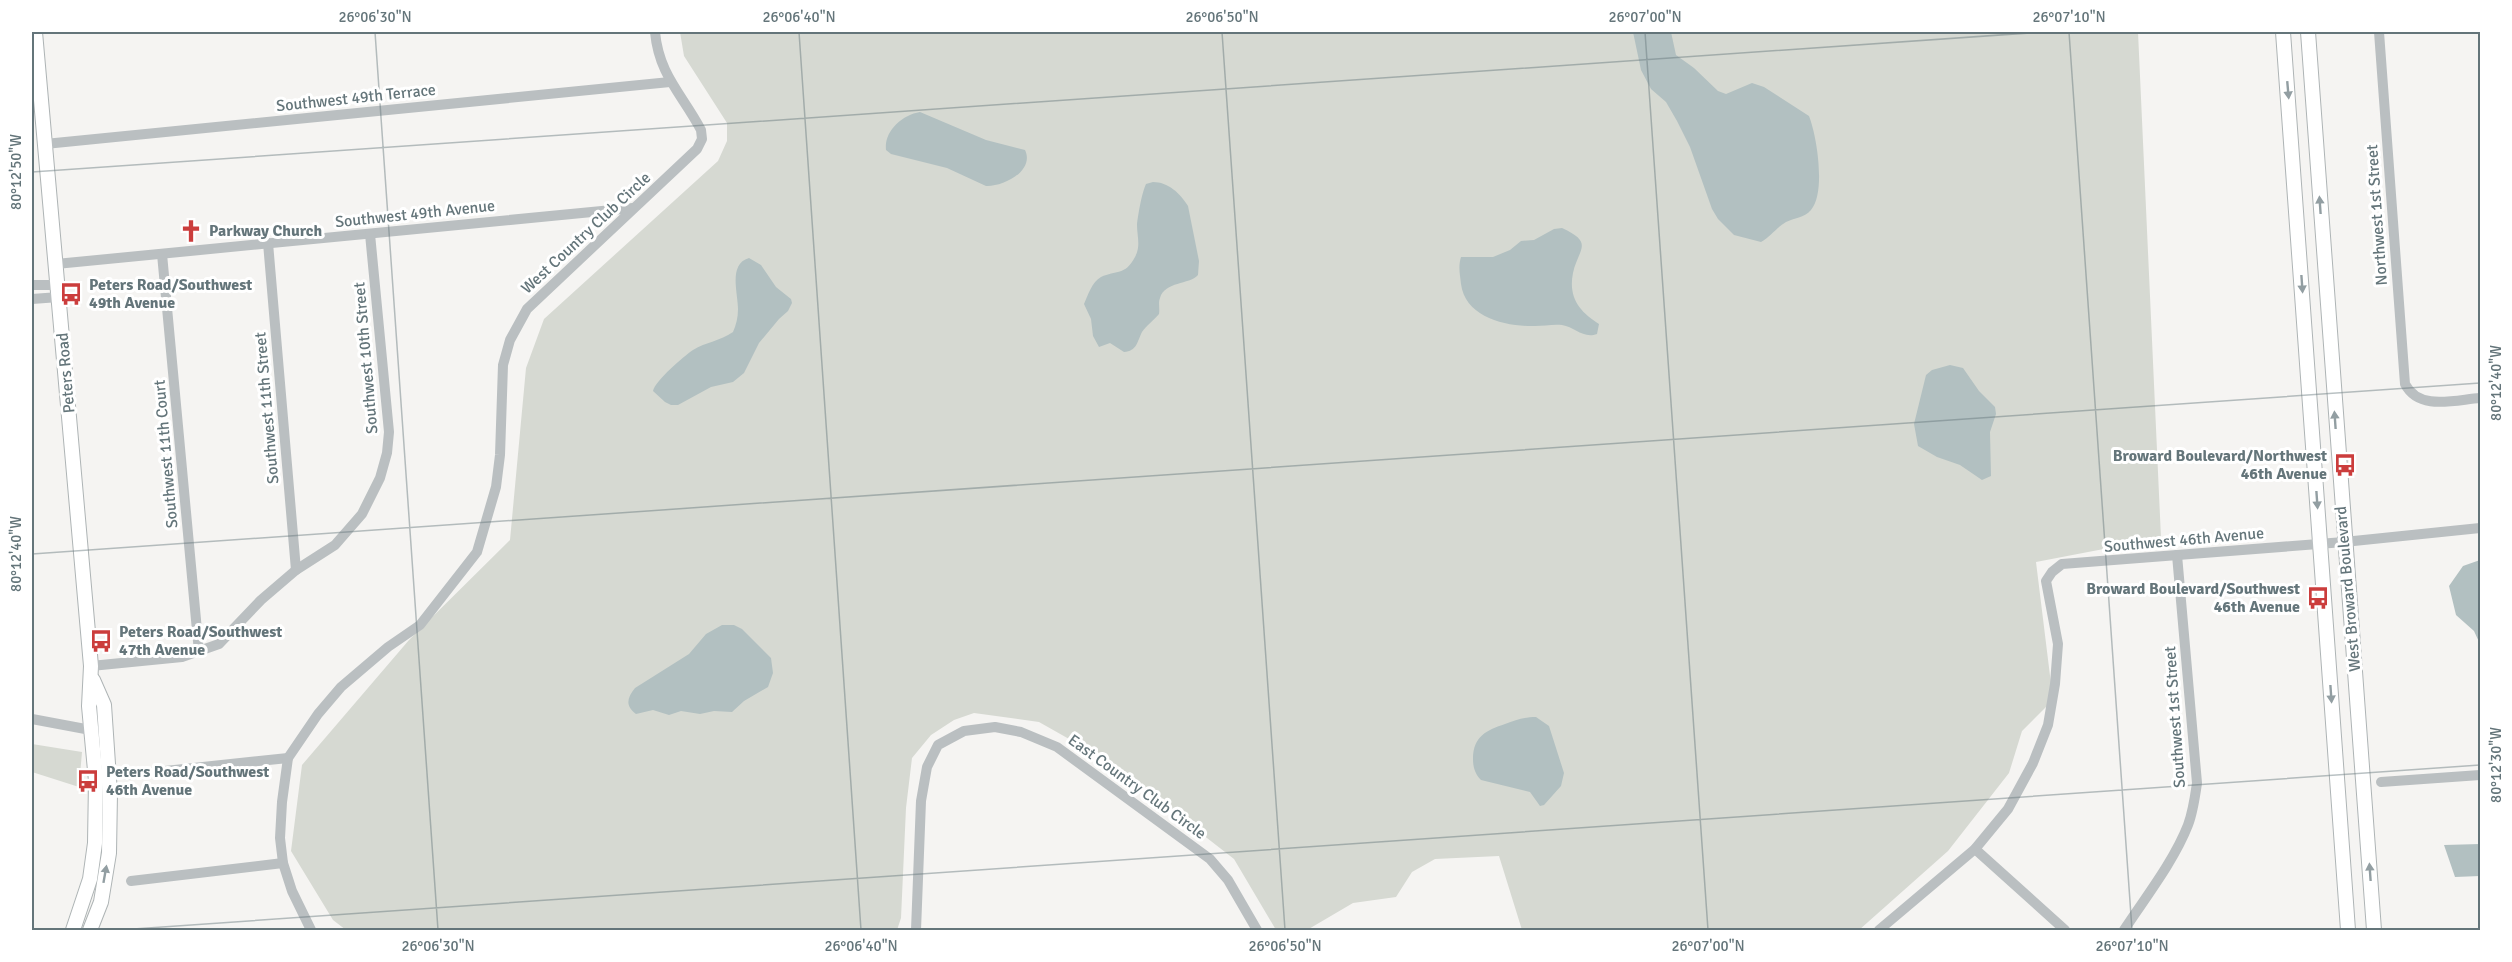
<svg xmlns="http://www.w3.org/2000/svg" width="2512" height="962" font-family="Signika,sans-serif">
  <rect width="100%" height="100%" fill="#f5f4f2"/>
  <g fill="#d6d9d2">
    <path d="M680,32H2138L2161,538L2036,562L2053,700L2022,731L2009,773L1948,851L1859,930H1522L1499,856L1435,859L1412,872L1396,897L1353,903L1307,930H1276L1234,859L1108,761L1039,722L974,713L954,720L931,735L912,758L906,808L901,918L897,930H346L333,920L291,851L302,765L409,640L510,540L526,368L544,319L718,161L727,141V123L684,56Z"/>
    <path d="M32,744L82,752L79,787L32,772Z"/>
  </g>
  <g fill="#b2c0c1">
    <path d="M1633,32H1671L1676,55L1694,68L1718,91L1726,94L1752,83L1764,87L1809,116C1817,136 1826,193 1811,210C1804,218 1794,218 1786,222C1777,227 1770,237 1761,242L1734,235L1718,219L1712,209L1690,147L1677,121L1666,102L1651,89L1641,70Z"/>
    <path d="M920,112L986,140L1025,150C1035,171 1003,187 986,186L947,168L891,154L886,150C884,131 902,115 920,112Z"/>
    <path d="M1153,182C1168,182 1180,193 1188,206L1199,261L1198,275C1189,285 1165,281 1160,298C1158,303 1160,309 1159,314C1154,320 1146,326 1142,332C1137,342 1137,351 1124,352L1110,343L1099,347L1093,336L1091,319L1084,304C1088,295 1092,282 1101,277C1116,270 1125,276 1135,257C1141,246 1137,236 1137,225C1138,215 1142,192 1146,184Z"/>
    <path d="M1562,228C1595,243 1578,249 1573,273C1568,298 1580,312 1599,324L1597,334C1583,339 1575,327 1562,325C1553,324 1544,326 1535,326C1506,327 1465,317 1461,284C1460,274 1458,267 1461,257H1493L1510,250L1521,241L1534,240L1554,229Z"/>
    <path d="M749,258L761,265L776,287L791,299L792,303L788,311L779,319L759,343L744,373L733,382L711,387L678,405H671L665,402L653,391C655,381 684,356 693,350C706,342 720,341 733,332C736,325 738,318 738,309C738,293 728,264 749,258Z"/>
    <path d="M1950,365L1963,368L1979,391L1995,407L1996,414L1990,432L1991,476L1982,480L1960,465L1937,457L1918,446L1914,424L1926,375L1932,370Z"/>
    <path d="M2480,560V644L2474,631L2456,615L2449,586L2463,566Z"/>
    <path d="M722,625H734L742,629L771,658L773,673L768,687L744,701L732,712L714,711L700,714L681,711L669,715L653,710L636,714C625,706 627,698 635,688L689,654L706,634Z"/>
    <path d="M1536,717L1549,726L1564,773L1561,786L1544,805L1540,806L1530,792L1481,780C1475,774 1473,767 1473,759C1473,736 1487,730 1505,724C1516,720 1524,717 1536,717Z"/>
    <path d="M2480,844V876L2455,877L2444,845Z"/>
  </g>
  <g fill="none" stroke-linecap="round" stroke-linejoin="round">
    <g stroke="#aeb4b5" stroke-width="16">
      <g id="major">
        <path d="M35,32L91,666L89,706L96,781L95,843L90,879L73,930"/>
        <path d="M2283,32L2348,930"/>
        <path d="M2308,32L2374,930"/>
        <path d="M90,930L101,902L109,853L110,793L104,705L93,680"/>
      </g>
    </g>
    <g stroke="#babfc1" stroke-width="10">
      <path d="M2379,32L2405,384C2419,411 2454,400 2480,398"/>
      <path d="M45,144L670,82"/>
      <path d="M268,243L296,570"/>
      <path d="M162,254L199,652"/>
      <path d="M56,264L633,208"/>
      <path d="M32,285H58"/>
      <path d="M32,299L59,297"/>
      <path d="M91,666L182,657L219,644L261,600L296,570L335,545L362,514L380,478L387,453L389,432L370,234"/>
      <path d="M32,719L96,731"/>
      <path d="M127,775L288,758"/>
      <path d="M2381,782L2480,775"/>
      <path d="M1975,849L2065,930"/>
      <path d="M131,881L283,863"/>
      <path d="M311,930L292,891L283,863L280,838L282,802L288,758L318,714L341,687L388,647L420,625L477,552L496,487L500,455L503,365L510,340L527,309L697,149L702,139L701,130C682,94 659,75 655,32"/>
      <path d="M916,930L921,801L927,767L938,745L964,731L995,727L1021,732L1057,747L1210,859L1228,880L1257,930"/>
      <path d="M1879,930L1975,849L2008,809L2033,763L2048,725L2055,684L2058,644L2046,581L2052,572L2062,564L2344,542L2480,528"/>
      <path d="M2124,930C2145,898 2174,861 2188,825C2193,812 2195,797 2197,783L2177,555"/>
    </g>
    <use href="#major" stroke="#fff" stroke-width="14"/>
  </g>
  <defs><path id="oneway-solid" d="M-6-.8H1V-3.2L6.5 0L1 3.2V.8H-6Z" transform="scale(1.5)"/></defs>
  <g fill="#929ea2">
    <use href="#oneway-solid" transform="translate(2288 90) rotate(85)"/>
    <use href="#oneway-solid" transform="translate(2320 205) rotate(-94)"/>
    <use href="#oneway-solid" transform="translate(2302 284) rotate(86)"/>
    <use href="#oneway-solid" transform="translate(2335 420) rotate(-94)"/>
    <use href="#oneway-solid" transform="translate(2317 500) rotate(86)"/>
    <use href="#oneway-solid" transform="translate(2331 694) rotate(86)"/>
    <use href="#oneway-solid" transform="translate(2370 872) rotate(-94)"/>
    <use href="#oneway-solid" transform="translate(105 874) rotate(-80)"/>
  </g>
  <path fill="none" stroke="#64757a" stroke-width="1.5" stroke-opacity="0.45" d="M375,32L438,930M799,32L861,930M1222,32L1285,930M1645,32L1708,930M2069,32L2132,930M32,172L2043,32M32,554L2480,383M119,930L2480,765"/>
  <defs>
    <g id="church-bare" transform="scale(1.8)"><path d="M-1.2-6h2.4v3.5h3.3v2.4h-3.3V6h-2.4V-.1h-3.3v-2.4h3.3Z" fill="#cb3d3c" stroke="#fff" stroke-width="2.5" paint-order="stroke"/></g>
    <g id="bus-bare" transform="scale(1.8)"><path d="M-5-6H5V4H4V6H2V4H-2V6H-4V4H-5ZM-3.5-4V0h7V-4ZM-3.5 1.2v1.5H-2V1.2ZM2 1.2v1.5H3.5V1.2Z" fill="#cb3d3c" stroke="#fff" stroke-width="2.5" paint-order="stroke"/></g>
  </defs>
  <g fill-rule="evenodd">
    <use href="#church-bare" x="191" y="231"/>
    <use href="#bus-bare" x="71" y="294"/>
    <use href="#bus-bare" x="2345" y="465"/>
    <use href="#bus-bare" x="2318" y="598"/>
    <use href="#bus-bare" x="101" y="641"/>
    <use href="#bus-bare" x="88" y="781"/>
  </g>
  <g text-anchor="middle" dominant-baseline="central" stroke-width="6" stroke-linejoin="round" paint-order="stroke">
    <g font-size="16" fill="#64757a" stroke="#fff">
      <text transform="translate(356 98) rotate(-6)">Southwest 49th Terrace</text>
      <text transform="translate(415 214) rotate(-6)">Southwest 49th Avenue</text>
      <text transform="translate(2377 215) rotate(-94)">Northwest 1st Street</text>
      <text transform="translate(586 233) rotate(-43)">West Country Club Circle</text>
      <text transform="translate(366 358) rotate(-95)">Southwest 10th Street</text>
      <text transform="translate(66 373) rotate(-95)">Peters Road</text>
      <text transform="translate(267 408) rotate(-95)">Southwest 11th Street</text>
      <text transform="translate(166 454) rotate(-95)">Southwest 11th Court</text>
      <text transform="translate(2184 540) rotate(-5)">Southwest 46th Avenue</text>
      <text transform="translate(2348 589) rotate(-95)">West Broward Boulevard</text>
      <text transform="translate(2175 717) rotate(-94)">Southwest 1st Street</text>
      <text transform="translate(1137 787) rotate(36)">East Country Club Circle</text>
    </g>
    <g font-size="16" font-weight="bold" fill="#64757a" stroke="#fff" text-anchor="start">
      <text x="209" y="231">Parkway Church</text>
      <text x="89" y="285">Peters Road/Southwest<tspan x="89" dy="18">49th Avenue</tspan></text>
      <text x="2327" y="456" text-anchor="end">Broward Boulevard/Northwest<tspan x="2327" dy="18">46th Avenue</tspan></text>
      <text x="2300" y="589" text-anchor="end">Broward Boulevard/Southwest<tspan x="2300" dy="18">46th Avenue</tspan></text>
      <text x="119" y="632">Peters Road/Southwest<tspan x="119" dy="18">47th Avenue</tspan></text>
      <text x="106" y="772">Peters Road/Southwest<tspan x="106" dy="18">46th Avenue</tspan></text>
    </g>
  </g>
  <rect width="2512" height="962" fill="none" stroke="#ffffff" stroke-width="66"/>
  <rect x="33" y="33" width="2446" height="896" fill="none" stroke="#64757a" stroke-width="2"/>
  <g font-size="15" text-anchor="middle" fill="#64757a">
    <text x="375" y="22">26°06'30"N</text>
    <text x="799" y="22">26°06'40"N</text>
    <text x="1222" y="22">26°06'50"N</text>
    <text x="1645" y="22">26°07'00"N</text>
    <text x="2069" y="22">26°07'10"N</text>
    <text transform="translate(16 172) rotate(-90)" y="5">80°12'50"W</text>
    <text transform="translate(2496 383) rotate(-90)" y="5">80°12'40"W</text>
    <text transform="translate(16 554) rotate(-90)" y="5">80°12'40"W</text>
    <text transform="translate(2496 765) rotate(-90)" y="5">80°12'30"W</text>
    <text x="438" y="951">26°06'30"N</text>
    <text x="861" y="951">26°06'40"N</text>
    <text x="1285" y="951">26°06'50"N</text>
    <text x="1708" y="951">26°07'00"N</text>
    <text x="2132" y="951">26°07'10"N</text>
  </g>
</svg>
